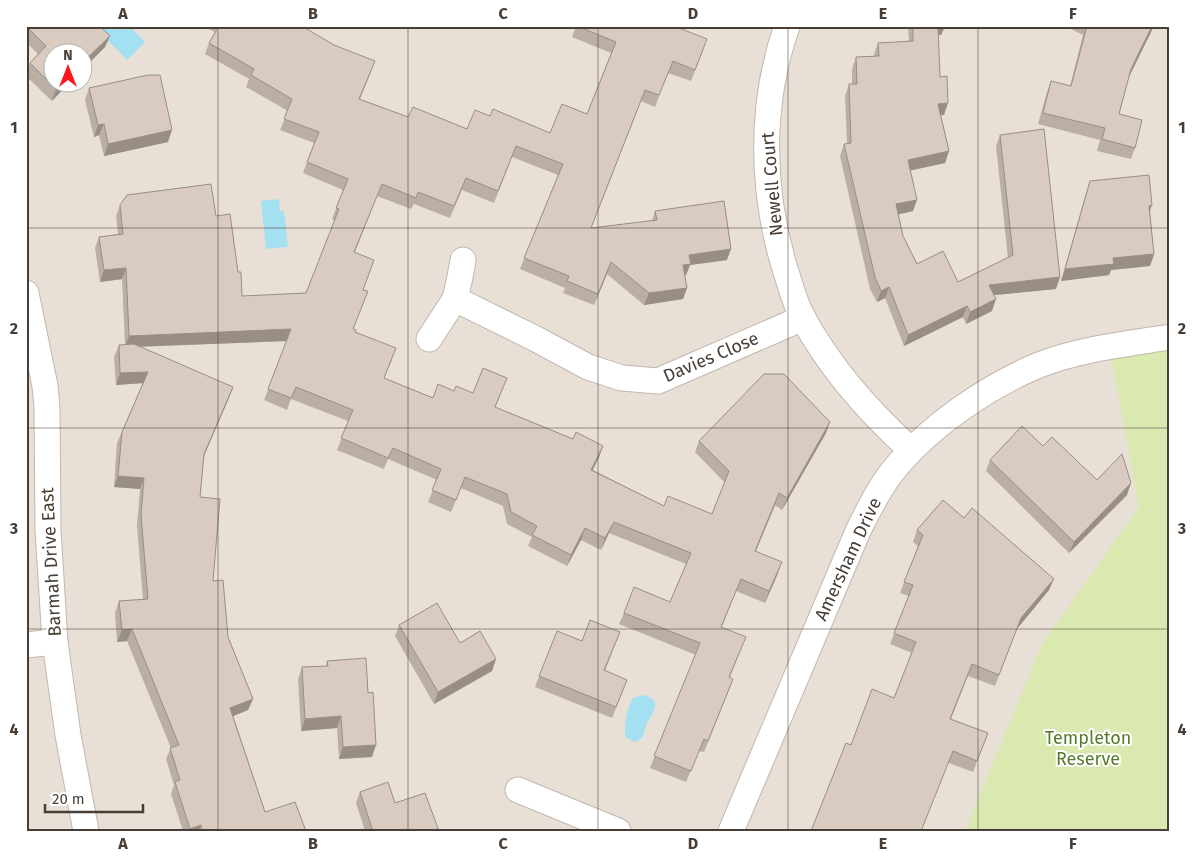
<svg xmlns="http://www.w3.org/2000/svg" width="1196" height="857" font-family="'Fira Sans',sans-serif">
  <rect width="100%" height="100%" fill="#f4eee8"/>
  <path fill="#e8dfd6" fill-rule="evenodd" d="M26,26H1170V831H26ZM52,52H82V82H52Z"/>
  <path fill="#d9e9b0" d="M1170,337V831H965L1042,644L1139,507L1109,346Z"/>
  <g fill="#a3e0f2">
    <path d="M102,26H129L145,42L127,60L98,30Z"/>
    <path d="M279,199L280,211H284L288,247L266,249L261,201Z"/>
    <path d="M643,695C665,700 652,713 647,723C643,732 646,738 635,742L626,738C623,727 627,708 633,698Z"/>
  </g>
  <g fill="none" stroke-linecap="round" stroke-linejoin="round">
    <g stroke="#c3b7ad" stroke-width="27">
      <g id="street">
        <path d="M787,26C759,106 761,192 786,272C791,287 795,304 803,318C830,368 869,412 911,450"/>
        <path d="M26,293L45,386L47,407L48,530L55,642L68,735L86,831"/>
        <path d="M455,299L536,339L588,367L622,378L658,381L803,318"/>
        <path d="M429,339L455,299L460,277L463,260"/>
        <path d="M26,645L55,642"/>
        <path d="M518,790L618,831"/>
        <path d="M731,831L858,531C868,511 878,490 892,472C928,427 986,387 1039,365C1080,349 1126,344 1170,337"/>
      </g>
    </g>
    <use href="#street" stroke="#fff" stroke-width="25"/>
  </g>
  <g fill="#bbafa5">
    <path d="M26,26L110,36L105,47L82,70V52L52,82H70L52,101L26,76V72L30,63L38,54L26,42Z"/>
    <path d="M201,26H302L371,72L360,99L408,117L467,129L490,116L550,133L587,114L611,53L572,37L576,26H674L703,51L691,81L668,73L655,107L641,101L591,228L652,221L655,211L727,260L690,265L686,275L685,276L687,288L683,299L644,305L607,274L594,305L563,293L565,288L520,269L558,175L512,157L494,203L462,190L450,218L414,204L411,209L377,196L355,252L363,290L353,329L355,332L392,360L384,378L433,398L454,391L473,393L507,378L495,407L573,439L603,446L599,457L593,470L664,506L712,514L725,483L695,452L699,441L826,433L782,510L775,505L755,551L778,573L765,603L736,591L722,627L741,648L730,677L729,690L704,752L699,751L686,782L650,768L696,655L619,624L624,613L670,602L686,564L609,533L601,550L581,540L567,566L528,546L532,537L507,524L503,506L461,488L451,512L428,502L437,480L388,459L384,469L337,450L348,421L291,399L287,410L264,400L287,341L139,347L233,387L204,456L200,497L213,581L228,637L253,699L248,710L233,716L265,812L306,831H183L171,794L174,785L166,759L171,748L127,641L117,642L115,613L119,601L143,599L137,526L140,489L114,487L117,443L143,383L116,385L114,357L119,345H125L122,279L100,282L95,248L99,237L118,234L116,216L120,205L216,216L242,296L306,293L335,221L332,219L343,190L303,173L314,143L280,130L288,111L246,87L249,79L205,54L209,43L215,32Z"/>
    <path d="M908,26H945L941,35H938L940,77L944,115H941L949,151L945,163L910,170L913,211L898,214L903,236L917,264L958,282L1008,258L996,146L1000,135L1056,289L994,295L992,311L966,324L963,317L904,346L885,298L877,302L870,289L840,156L844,144H847L845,96L849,84H852V69L856,57L874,56V54L878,43L909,42Z"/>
    <path d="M1065,26H1154L1129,76L1119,114L1135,148L1131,159L1097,151L1100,140L1038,124L1047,92L1051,81L1070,86L1083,35Z"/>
    <path d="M89,88L168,142L104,156L99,135L94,137L85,100Z"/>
    <path d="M1090,181L1150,213L1154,254L1150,266L1111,270L1109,275L1061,281L1086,193Z"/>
    <path d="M1043,446L1097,480L1127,495L1069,553L986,471L990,460Z"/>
    <path d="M917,530L1049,590L1016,630L995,686L968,676L951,719L988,733L973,772L949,763L851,745L894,698L912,653L890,644L909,596L900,593L918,546L913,542Z"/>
    <path d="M399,625L460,643L496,659L492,671L434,704L395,636Z"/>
    <path d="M620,632L605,671L623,691L612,718L535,687L539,676L582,641Z"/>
    <path d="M327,661L372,757L339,759L337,728L301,731L298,679L302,667L326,666Z"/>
    <path d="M360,792L395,803L439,831H365L356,803Z"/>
  </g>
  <g fill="#988e86">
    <path d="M937,26H945L941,35H933Z"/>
    <path d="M1152,26H1154L1127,81L1131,69Z"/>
    <path d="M110,36L105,47L82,70V63Z"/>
    <path d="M63,82H70L52,101L56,89Z"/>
    <path d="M948,103L944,115H934L938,104Z"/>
    <path d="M104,124L99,135L94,137L98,125Z"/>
    <path d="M172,130L168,142L104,156L108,144Z"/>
    <path d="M949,151L945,163L904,172L908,160Z"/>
    <path d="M917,200L913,211L892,216L896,204Z"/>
    <path d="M1152,205L1148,217L1149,206Z"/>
    <path d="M731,249L727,260L690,265L686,275L679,276L683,265L689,255Z"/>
    <path d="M1154,254L1150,266L1111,270L1109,275L1061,281L1065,269L1113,258Z"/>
    <path d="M611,262L607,274L594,305L598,294Z"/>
    <path d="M126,268L122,279L100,282L104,270Z"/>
    <path d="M1060,277L1056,289L985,296L989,285Z"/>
    <path d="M889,287L885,298L877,302L881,291Z"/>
    <path d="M687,288L683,299L644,305L649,293Z"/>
    <path d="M996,299L992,311L966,324L970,312Z"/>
    <path d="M967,306L963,317L904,346L908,335Z"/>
    <path d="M291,329L287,341L125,347L129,336Z"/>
    <path d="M148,372L144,383L116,385L120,373Z"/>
    <path d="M233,387L229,398L200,465L204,454Z"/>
    <path d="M830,422L826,433L782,510L787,498Z"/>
    <path d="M603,446L599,457L587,481L591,470Z"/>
    <path d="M118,476L144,478L140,489L114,487Z"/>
    <path d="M1131,483L1127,495L1069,553L1074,542Z"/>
    <path d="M779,493L775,505L751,563L755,551Z"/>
    <path d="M614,522L609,533L601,550L605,538Z"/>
    <path d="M585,528L581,540L567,566L571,555Z"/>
    <path d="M782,562L778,573L765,603L769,591Z"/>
    <path d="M1054,579L1049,590L1016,630L995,686L1021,618Z"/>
    <path d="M132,629L127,641L117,642L122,630Z"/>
    <path d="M496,659L492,671L434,704L438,692Z"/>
    <path d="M253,699L248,710L226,719L230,708Z"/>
    <path d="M341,716L337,728L301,731L305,719Z"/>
    <path d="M376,745L372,757L339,759L343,747Z"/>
    <path d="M201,825L199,831H189L190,829Z"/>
  </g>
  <g fill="#d9cbc0" stroke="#988e86">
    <path d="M26,26H100L110,36L82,63V52H52V82H63L56,89L30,63L46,46Z"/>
    <path d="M219,26H302L334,45L375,61L359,99L408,117L413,107L467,129L475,110L490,116L493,109L550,133L562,104L587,114L616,42L577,26H674L707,39L695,70L673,61L659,95L645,90L591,228L657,220L655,211L724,201L731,249L689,255L691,264L683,265L687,288L649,293L611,262L598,294L567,281L569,276L524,258L563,164L516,146L498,191L466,178L454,206L418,192L416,198L382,184L354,252L374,260L363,290L368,291L353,329L356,330L355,332L396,348L384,378L433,398L438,384L454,391L456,386L473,393L483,368L507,378L495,407L573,439L576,432L603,446L591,470L664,506L668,496L712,514L729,471L699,441L764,374H784L830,422L787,498L779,493L755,551L782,562L769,591L741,579L721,627L746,637L729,677L733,679L708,741L704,739L691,771L654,756L700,643L624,613L634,587L670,602L691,553L614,522L605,538L585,528L571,555L532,535L537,526L511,512L507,494L465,477L456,500L432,490L441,469L393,448L388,458L341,438L353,410L296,387L291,398L268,389L291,329L129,336L126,268L104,270L99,237L123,234L120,205L127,195L211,184L216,216L230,214L238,272H241L242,296L306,293L339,209L336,208L348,179L307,162L319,132L284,119L292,99L251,75L254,69L209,43Z"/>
    <path d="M913,26H938L940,77L947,76L948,103L938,104L949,151L908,160L917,200L896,204L903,236L917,264L943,251L958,282L1013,255L1000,135L1044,129L1060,277L989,285L996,299L970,312L967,306L908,335L889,287L881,291L875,277L844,144L851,143L849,84H857L856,57L879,56L878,43L913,41Z"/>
    <path d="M1087,26H1152L1131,69L1119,114L1142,120L1135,148L1102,139L1105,128L1043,113L1051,81L1071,86Z"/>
    <path d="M148,75H160L172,130L108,144L104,124L98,125L89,88Z"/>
    <path d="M1149,175L1152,205L1149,206L1154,254L1113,258L1114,264L1065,269L1090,181Z"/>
    <path d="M134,344L233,387L204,454L200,497L220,499L213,581L223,580L228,637L253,699L230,708L265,812L295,802L306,831H202L201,825L190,829L175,782L180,780L170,748L179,745L132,629L122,630L119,601L148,599L141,515L144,478L118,476L122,432L148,372L120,373L119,345Z"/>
    <path d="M1022,426L1043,446L1052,437L1097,480L1122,454L1131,483L1074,542L990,460Z"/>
    <path d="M943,500L964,518L972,508L1054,579L1021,618L999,675L972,664L950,719L988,733L977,761L953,751L921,831H811L846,743L851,745L872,689L894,698L916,642L894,633L913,585L904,582L923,535L917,530Z"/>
    <path d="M437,603L460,643L480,631L496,659L438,692L399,625Z"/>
    <path d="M590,620L620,632L604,670L627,680L616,707L539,676L557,631L582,641Z"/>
    <path d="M366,658L368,693L373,692L376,745L343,747L341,716L305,719L302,667L328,666L327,661Z"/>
    <path d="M388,782L395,803L425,793L439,831H373L360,792Z"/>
  </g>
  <path fill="none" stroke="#483e36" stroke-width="1" stroke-opacity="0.55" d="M218,26V831M408,26V831M598,26V831M788,26V831M978,26V831M26,228H1170M26,428H1170M26,629H1170"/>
  <g text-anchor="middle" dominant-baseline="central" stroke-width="4" stroke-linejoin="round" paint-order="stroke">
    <g font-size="18" fill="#483e36" stroke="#fff">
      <text transform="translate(772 184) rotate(-95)">Newell Court</text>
      <text transform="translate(711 357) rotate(-23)">Davies Close</text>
      <text transform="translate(848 559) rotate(-65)">Amersham Drive</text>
      <text transform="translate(51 562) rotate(-93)">Barmah Drive East</text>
    </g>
    <g font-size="18" fill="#567b28" stroke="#fff">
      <text x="1088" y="738">Templeton<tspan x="1088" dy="21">Reserve</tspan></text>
    </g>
  </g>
  <rect width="1196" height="857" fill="none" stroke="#ffffff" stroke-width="55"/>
  <g transform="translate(68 68)"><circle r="24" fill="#ffffff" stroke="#b6b2af"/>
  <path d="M0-4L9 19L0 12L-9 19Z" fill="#fe151b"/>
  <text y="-8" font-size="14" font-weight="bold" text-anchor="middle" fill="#483e36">N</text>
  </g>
  <path d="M45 804v8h98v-8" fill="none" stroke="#483e36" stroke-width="2.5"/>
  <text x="52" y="804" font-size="15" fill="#483e36" stroke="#ffffff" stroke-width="4" paint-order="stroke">20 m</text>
  <rect x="28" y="28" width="1140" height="802" fill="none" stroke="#483e36" stroke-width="2"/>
  <g font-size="16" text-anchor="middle" font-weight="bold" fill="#483e36">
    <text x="123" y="19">A</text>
    <text x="313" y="19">B</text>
    <text x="503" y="19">C</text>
    <text x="693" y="19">D</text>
    <text x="883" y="19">E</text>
    <text x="1073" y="19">F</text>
    <text x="14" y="133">1</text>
    <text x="1182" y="133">1</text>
    <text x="14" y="334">2</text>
    <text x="1182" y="334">2</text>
    <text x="14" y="534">3</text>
    <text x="1182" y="534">3</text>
    <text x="14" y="735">4</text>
    <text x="1182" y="735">4</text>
    <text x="123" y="849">A</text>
    <text x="313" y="849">B</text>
    <text x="503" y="849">C</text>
    <text x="693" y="849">D</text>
    <text x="883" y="849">E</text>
    <text x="1073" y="849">F</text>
  </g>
</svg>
